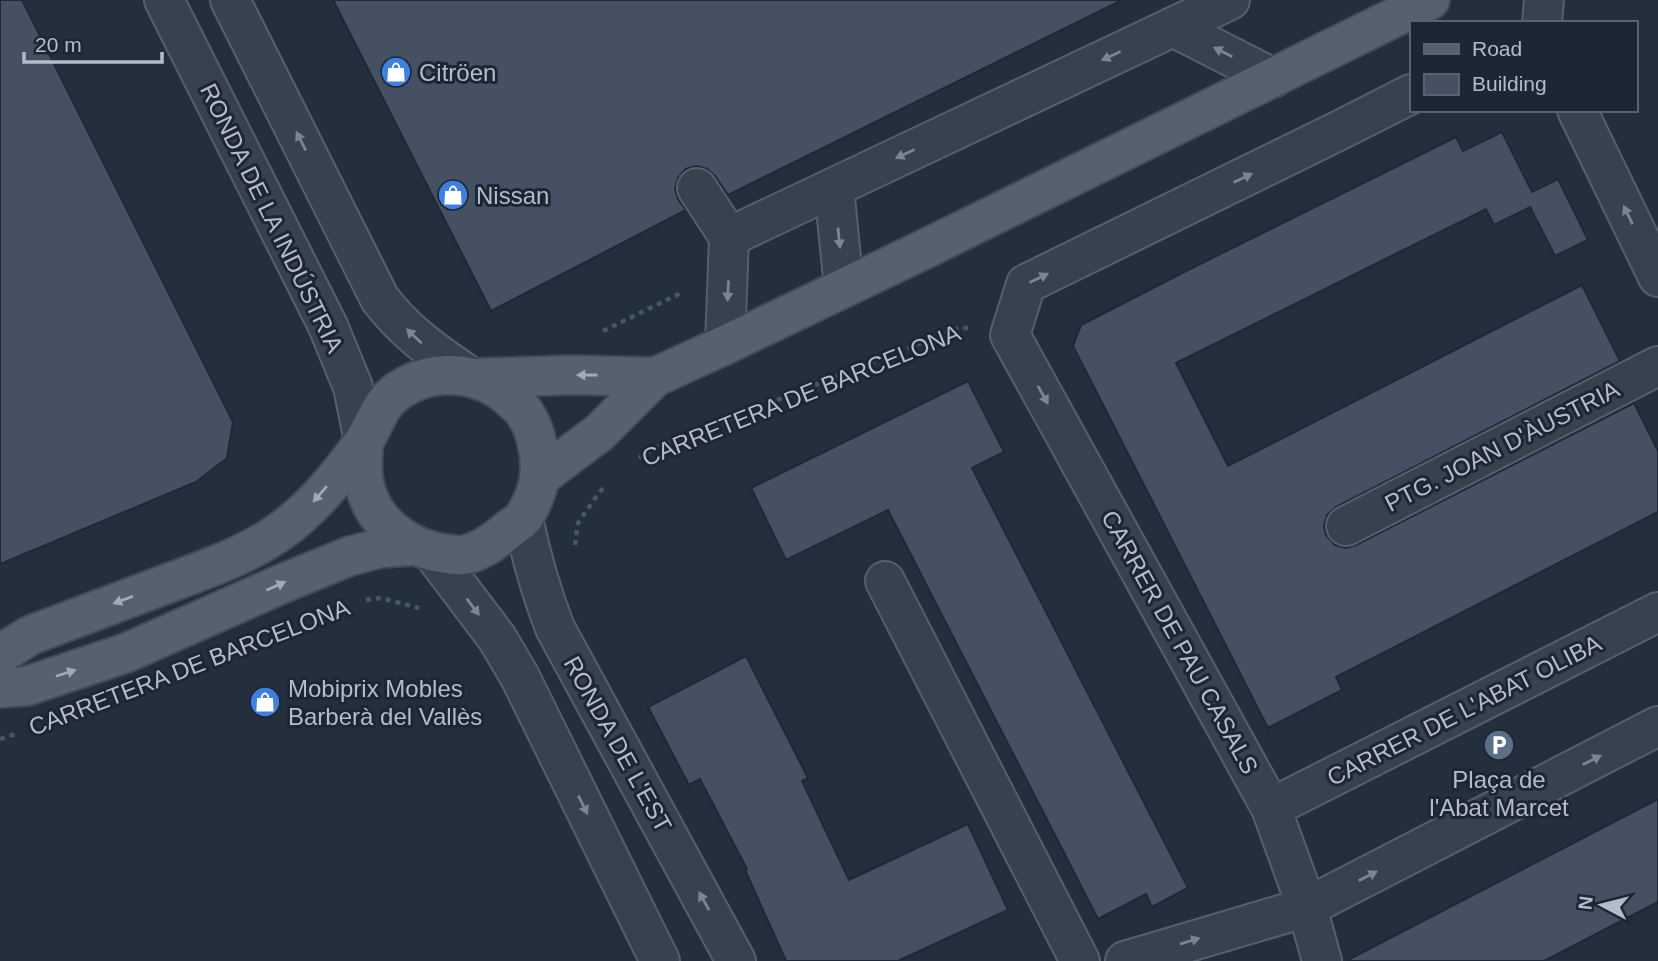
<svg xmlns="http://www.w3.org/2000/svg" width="1658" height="961" font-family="Helvetica,sans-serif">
  <rect width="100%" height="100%" fill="#242f3e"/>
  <g fill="#455162" stroke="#1f2835" stroke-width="2">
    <path d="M0,0H22L233,422L227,458L196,482L0,564Z"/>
    <path d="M333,0H1122L728,195L715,176L707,169L696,166L686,169L678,178L675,189L678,199L686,210L491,311Z"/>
    <path d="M1502,132L1532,192L1558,179L1588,240L1555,256L1530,207L1494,225L1486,209L1176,363L1228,466L1582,285L1620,361L1336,507L1327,515L1324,526L1326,535L1335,545L1346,548L1356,545L1634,403L1658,451V512L1336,677L1342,690L1268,728L1073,346L1081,325L1188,270L1456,137L1463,151Z"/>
    <path d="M968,381L1004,452L972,468L1188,888L1152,907L1146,894L1098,919L888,510L786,560L751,488Z"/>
    <path d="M746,656L808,778L802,781L849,880L968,824L1008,910L898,961H786L745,870L747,869L700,779L689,785L648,707Z"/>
    <path d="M1658,799V902L1544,961H1346Z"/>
  </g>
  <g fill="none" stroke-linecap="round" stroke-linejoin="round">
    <g stroke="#565f6c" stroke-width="42">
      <g id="minor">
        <path d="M1542,23L1544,0"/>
        <path d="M1173,27L1273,78"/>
        <path d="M1577,110L1658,277"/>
        <path d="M697,188L729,237L725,345"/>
        <path d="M834,188L844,288"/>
        <path d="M729,237L1230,0"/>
        <path d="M1346,526L1658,366"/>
        <path d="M885,581L1080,961"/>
        <path d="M1271,808L1658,612"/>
        <path d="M1125,961L1307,907L1658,726"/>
        <path d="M1322,961L1307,907L1271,808L1010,335L1026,284L1340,130L1411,94"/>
      </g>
    </g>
    <g stroke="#565f6c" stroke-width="42">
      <g id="tertiary">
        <path d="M164,0L328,326L353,387L364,441"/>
        <path d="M230,0L380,299C406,333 434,352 469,376"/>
        <path d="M523,518C531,556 541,592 555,628L736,961"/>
        <path d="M432,552L497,638L520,677L660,961"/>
      </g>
    </g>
    <g stroke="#414a57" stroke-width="42">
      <g id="primary">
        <path d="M475,378L573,375L655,377"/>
        <path d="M539,478L600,432L655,377L725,345L927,248L1430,0"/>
        <path d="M0,654L31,635C77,618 123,600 169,583C206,569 242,557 275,535C310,512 338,477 362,444C378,421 377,402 406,386C440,367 485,373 513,401C517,404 521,408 524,412C536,429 542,457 539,478C538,490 531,506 524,517C520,522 513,526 508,530C495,541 479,553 462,555C457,556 451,554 446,554C414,550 382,530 369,499C361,480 362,461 364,441"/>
        <path d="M0,688L27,686L126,653L279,585L350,556L381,548L413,546"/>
      </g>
    </g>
    <g stroke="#44595c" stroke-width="4.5" stroke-dasharray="5 5" stroke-linecap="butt">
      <path d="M603,331L683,292"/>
      <path d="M639,458L651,450L959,328H968"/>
      <path d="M575,545L578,523L598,494L605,486"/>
      <path d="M366,600L381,598L419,608"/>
      <path d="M0,739L18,733"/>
    </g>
    <use href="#minor" stroke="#38414e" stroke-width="38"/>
    <use href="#tertiary" stroke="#38414e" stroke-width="38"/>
    <use href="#primary" stroke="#56606e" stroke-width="38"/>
  </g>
  <defs><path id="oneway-solid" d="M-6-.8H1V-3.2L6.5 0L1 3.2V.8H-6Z" transform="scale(1.75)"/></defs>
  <g fill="#7c8592">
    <use href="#oneway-solid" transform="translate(1223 52) rotate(-153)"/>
    <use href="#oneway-solid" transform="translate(1111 56) rotate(155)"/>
    <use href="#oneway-solid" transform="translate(301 141) rotate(-117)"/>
    <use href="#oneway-solid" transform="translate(905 154) rotate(155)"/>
    <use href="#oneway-solid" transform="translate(1243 178) rotate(-26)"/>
    <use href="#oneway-solid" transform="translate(1628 215) rotate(-116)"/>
    <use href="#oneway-solid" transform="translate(839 238) rotate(84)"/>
    <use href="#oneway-solid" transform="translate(1039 278) rotate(-26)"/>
    <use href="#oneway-solid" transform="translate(728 291) rotate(93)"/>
    <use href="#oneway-solid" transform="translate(414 336) rotate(-137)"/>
    <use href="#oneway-solid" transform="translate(1043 395) rotate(61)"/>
    <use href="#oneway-solid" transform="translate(473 607) rotate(53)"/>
    <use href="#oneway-solid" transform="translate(1592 760) rotate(-27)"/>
    <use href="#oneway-solid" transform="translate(583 805) rotate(64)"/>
    <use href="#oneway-solid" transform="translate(1368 876) rotate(-27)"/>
    <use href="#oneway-solid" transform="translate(704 901) rotate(-119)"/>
    <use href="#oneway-solid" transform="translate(1190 941) rotate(-17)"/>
  </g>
  <g fill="#a1aab7">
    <use href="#oneway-solid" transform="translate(587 375) rotate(-180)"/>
    <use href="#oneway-solid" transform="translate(320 494) rotate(131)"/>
    <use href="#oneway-solid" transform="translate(276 586) rotate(-24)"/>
    <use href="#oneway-solid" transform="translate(123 600) rotate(159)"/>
    <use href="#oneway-solid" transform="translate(66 673) rotate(-18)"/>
  </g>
  <defs>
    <g id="shop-disc" transform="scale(1.575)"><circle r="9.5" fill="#3f7fe0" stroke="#1d2633"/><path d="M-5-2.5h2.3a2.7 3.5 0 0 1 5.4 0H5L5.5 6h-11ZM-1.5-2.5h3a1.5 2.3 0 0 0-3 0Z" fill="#fff"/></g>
    <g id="parking-disc" transform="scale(1.575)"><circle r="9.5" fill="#5c6f8a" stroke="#1d2633"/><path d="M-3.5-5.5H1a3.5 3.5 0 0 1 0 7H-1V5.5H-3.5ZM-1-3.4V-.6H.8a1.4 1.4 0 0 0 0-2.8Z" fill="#fff"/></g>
  </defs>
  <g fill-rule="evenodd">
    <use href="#shop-disc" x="396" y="72"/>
    <use href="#shop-disc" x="453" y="195"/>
    <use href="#shop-disc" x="265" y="702"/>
    <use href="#parking-disc" x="1499" y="745"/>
  </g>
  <g text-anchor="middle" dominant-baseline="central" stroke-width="6" stroke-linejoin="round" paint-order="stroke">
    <g font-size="24" fill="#b4bcc9" stroke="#1d2633" text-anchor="start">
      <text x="419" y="72">Citröen</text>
      <text x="476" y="195">Nissan</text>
      <text x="288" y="688">Mobiprix Mobles<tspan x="288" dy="28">Barberà del Vallès</tspan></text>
      <text x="1499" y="779" text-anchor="middle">Plaça de<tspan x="1499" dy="28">l'Abat Marcet</tspan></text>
    </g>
    <g font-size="24" fill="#b4bcc9" stroke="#1d2633">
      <text transform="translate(272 218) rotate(64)">RONDA DE LA INDÚSTRIA</text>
      <text transform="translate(801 395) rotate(-22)">CARRETERA DE BARCELONA</text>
      <text transform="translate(1502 446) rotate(-27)">PTG. JOAN D'ÀUSTRIA</text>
      <text transform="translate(1180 642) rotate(61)">CARRER DE PAU CASALS</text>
      <text transform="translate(189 667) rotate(-21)">CARRETERA DE BARCELONA</text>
      <text transform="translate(1464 710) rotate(-27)">CARRER DE L'ABAT OLIBA</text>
      <text transform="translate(618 744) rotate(61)">RONDA DE L'EST</text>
    </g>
  </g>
  <rect x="1410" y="21" width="228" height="91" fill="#1d2633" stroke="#59626f" stroke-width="2"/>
  <rect x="1424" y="44" width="35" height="10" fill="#56606e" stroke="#59626f" stroke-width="2"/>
  <text x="1472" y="56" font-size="21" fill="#b4bcc9">Road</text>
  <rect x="1424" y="74" width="35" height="21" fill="#455162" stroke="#59626f" stroke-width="2"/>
  <text x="1472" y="91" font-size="21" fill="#b4bcc9">Building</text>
  <g transform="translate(1602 905) rotate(277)" stroke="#1d2633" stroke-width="5" paint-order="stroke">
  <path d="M0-5L12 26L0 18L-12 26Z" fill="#b4bcc9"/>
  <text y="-10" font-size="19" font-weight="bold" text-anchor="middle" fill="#b4bcc9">N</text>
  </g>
  <path d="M24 52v10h138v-10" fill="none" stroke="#b4bcc9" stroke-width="3.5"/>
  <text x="35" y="52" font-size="21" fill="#b4bcc9" stroke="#1d2633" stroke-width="5" paint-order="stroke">20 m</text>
</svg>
